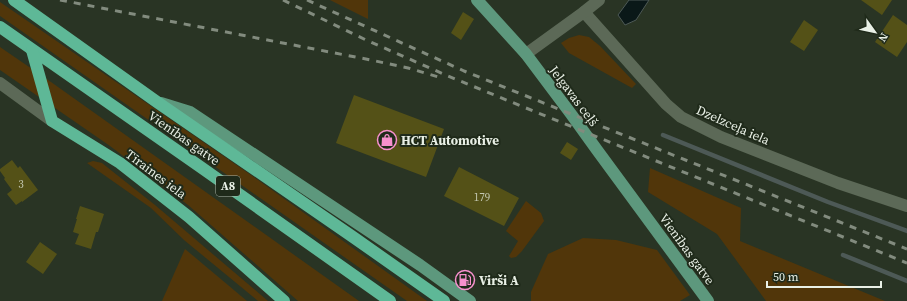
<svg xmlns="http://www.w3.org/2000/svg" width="907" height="301" font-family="'Source Serif 4',serif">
  <rect width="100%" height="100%" fill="#293424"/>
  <g fill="#51360a">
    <path d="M330,0H368V19Z"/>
    <path d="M0,2L258,180L427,301H407L0,16Z"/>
    <path d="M579,35L589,37L600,46L636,84L632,88L569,53L561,43L569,38Z"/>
    <path d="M0,47L51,82L359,301H298L188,205L110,146L0,70Z"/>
    <path d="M93,161L102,163L117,175L155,205L268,301H258L184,240L151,208L87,163Z"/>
    <path d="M650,168L741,208L740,241L885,301H766L717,234L648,192Z"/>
    <path d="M526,201L541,213L544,221L522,251L516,257L511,258L509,256L518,241L506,231Z"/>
    <path d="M583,238L616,240L657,250L690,295L680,301H531V292L548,254Z"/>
    <path d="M185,249L247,301H162Z"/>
  </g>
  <path fill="#0a1818" stroke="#4d5956" d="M629,0H649L636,20L625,25L618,15Z"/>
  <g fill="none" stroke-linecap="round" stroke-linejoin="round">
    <g stroke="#4d5956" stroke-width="4.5">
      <path d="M663,135L828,202L907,231"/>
      <path d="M843,255L907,281"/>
    </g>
  </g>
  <g fill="#545117">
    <path d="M861,0H892L882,15Z"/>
    <path d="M463,12L474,19L461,40L451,33Z"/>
    <path d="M893,15L907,25V42L897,57L875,42Z"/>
    <path d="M804,20L818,30L804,51L790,42Z"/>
    <path d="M354,95L444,129L426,177L336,143Z"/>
    <path d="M567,142L578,149L571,160L560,153Z"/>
    <path d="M12,160L18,168L20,166L38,190L22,202V201L16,205L7,194L12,190L4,179L5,178L0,171V169Z"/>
    <path d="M459,167L519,198L504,226L444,196Z"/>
    <path d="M80,206L104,214L98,232H96L91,249L75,244L79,234L73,232L77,219H76Z"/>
    <path d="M40,242L57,254L43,274L26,262Z"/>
  </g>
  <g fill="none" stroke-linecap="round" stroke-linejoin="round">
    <g stroke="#5c6957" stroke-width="12">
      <path d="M584,12L666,104L681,117L721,137L838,183L907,206"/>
      <path d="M526,54L584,12L599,0"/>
      <path d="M0,83L52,121"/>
    </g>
    <g stroke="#5d987d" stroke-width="12">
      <path d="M477,0L526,54L571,114L597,150L708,301"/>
      <path d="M161,103L190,112L420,265L470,301"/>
    </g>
    <g stroke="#5eb897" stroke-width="12">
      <path d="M14,0L157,102L353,237L444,301"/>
      <path d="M0,27L202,168L390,301"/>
      <path d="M32,50L52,121L120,163L189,217L284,301"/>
    </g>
    <g stroke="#828b7e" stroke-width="3" stroke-dasharray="7 7" stroke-linecap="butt">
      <path d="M60,0L371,60L408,68L442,78"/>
      <path d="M283,0L366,40L448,76L526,108L907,263"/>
      <path d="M307,0L464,71L907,249"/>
    </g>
  </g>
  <defs>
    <g id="shop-ring" transform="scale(1)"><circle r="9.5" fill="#1f2a1a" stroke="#f790cd" stroke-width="1.5"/><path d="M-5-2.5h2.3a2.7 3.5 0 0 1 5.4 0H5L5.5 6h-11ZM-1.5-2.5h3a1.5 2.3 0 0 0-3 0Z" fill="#f790cd"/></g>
    <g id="fuel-ring" transform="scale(1)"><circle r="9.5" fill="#1f2a1a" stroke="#f790cd" stroke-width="1.5"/><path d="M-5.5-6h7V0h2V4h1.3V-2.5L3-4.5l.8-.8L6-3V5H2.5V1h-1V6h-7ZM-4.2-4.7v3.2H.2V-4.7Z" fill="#f790cd"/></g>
  </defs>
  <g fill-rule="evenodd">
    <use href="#shop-ring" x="387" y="140"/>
    <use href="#fuel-ring" x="465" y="280"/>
  </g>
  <g text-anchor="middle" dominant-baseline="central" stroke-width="4" stroke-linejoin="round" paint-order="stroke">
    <g font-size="11" fill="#c4c8b2">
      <text x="21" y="184">3</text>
      <text x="482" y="197">179</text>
    </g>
    <rect fill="#1f2a1a" stroke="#acb5a9" stroke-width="1" x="216" y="176" width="24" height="20" rx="3"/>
    <g font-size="12" font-weight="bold" fill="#e9f0e6">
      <text x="228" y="186">A8</text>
    </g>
    <g font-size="13" fill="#e9f0e6" stroke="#1f2a1a">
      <text transform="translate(574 96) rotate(53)">Jelgavas ceļš</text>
      <text transform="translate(733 125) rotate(24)">Dzelzceļa iela</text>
      <text transform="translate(184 138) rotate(35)">Vienības gatve</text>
      <text transform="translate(156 174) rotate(37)">Tīraines iela</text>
      <text transform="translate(687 249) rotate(54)">Vienības gatve</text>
    </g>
    <g font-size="13" font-weight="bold" fill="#e9f0e6" stroke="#1f2a1a" text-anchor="start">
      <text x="401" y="140">HCT Automotive</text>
      <text x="479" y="280">Virši A</text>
    </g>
  </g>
  <g transform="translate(875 32) rotate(123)" stroke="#1f2a1a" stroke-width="3" paint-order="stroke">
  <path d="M0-3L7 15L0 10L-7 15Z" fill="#e9f0e6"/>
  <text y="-6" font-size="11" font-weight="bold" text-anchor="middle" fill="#e9f0e6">N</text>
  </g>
  <path d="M767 281v6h114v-6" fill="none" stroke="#e9f0e6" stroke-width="2"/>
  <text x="773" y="281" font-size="12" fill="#e9f0e6" stroke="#1f2a1a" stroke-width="3" paint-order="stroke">50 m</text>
</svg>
